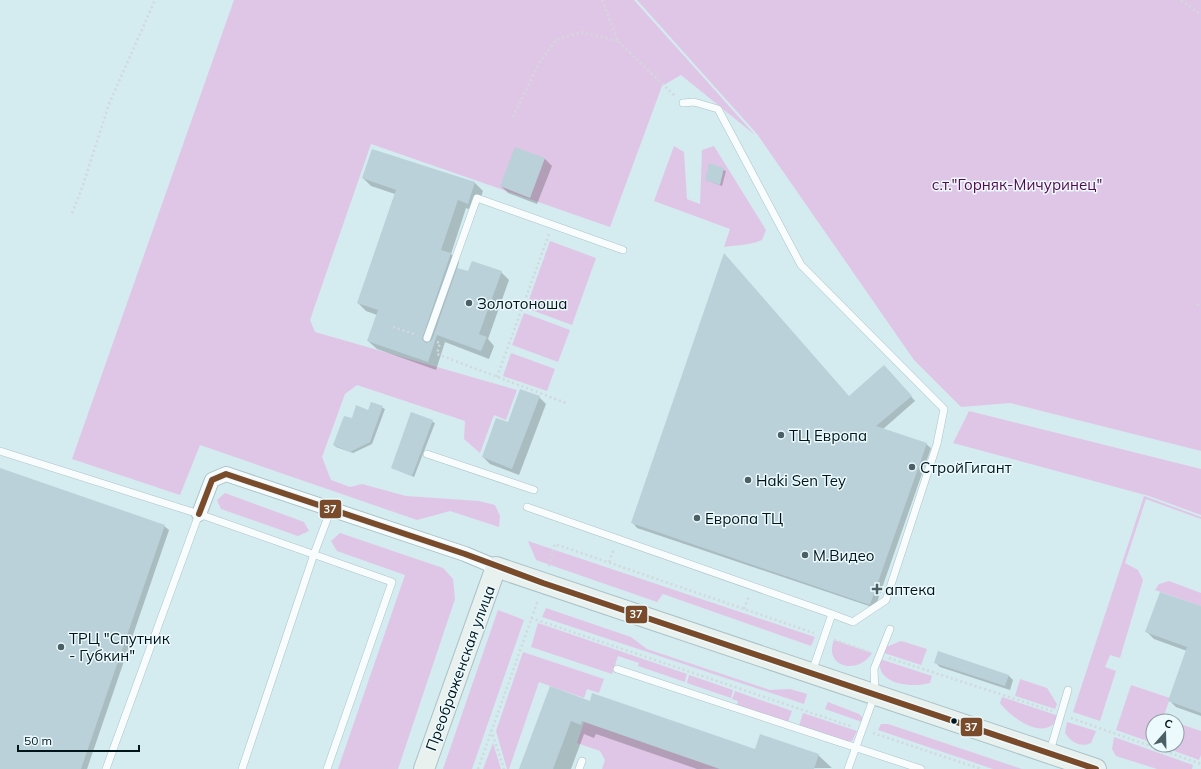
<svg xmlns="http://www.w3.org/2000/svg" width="1201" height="769" font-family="Mulish,sans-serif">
  <rect width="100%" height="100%" fill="#d4ebf0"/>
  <g fill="#e0c6e6">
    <path d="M234,0H634L755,135L681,75L662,86L610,227L371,144L310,320L315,332L517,390L506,420L494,415L480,453L464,439L465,421L357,385L345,394L322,457L331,480L350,487L362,484L406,496L479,501L495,505L500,516L499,527L450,511L417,520L200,445L180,495L72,459Z"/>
    <path d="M637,0H1201V451L1010,403L961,407L914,360L757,134Z"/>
    <path d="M674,146L684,152L687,199L700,204L702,150L714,146L766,230L762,240C750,245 738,245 724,247L730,229L654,201Z"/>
    <path d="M550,241L596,258L572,325L526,308Z"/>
    <path d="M524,313L570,330L558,362L512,345Z"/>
    <path d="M511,353L555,369L547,391L503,376Z"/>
    <path d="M969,411L1201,469V515L1149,496L953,443Z"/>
    <path d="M225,493L304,522L309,531L298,536L221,509L217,500Z"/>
    <path d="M1144,496L1201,517V519L1146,499L1125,563L1138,570L1143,580L1120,658L1110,655L1105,667L1116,671L1100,721L1073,712Z"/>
    <path d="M340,533L443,568L453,579L455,599L398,769H338L405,575L337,551L331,541Z"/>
    <path d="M528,541L815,637L811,646L663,594L657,602L536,560Z"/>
    <path d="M1169,581L1201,593V606L1155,590L1159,584Z"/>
    <path d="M546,608L631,637L647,649L770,690L790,689L807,694L804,704L542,617Z"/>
    <path d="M498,610L524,620L472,769H443Z"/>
    <path d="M538,623L687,674L685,682L638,666L639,663L618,656L612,674L531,647Z"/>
    <path d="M834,640L872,653C859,675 823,668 834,640Z"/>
    <path d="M901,641L927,649L921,665L884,653L886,647Z"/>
    <path d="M523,652L604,679L599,693L587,689L584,698L539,682L509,769H507L496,731Z"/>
    <path d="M880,659L932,676L930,683C913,688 875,685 880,659Z"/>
    <path d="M689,675L733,690L731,698L687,683Z"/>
    <path d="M1020,679L1047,688L1057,704L1055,709L1015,696Z"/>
    <path d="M1131,685L1170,698L1163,718L1171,721H1153V743L1116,730Z"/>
    <path d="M735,691L792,711L788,722L737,705L738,701L732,699Z"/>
    <path d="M1002,697L1059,716C1047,744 1011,718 1000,703Z"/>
    <path d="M828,702L859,714L862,717V722L825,709Z"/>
    <path d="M803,713L857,731L852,741H846L799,726Z"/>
    <path d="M584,722L720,769H602L605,760L600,751L577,743Z"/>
    <path d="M1067,722L1096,731L1091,743C1080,748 1071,742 1065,733Z"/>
    <path d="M1177,723L1201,731V755L1199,760L1158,745H1177Z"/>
    <path d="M881,724H888L1022,769H993L878,730Z"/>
    <path d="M1114,737L1193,765L1192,769H1157L1116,756L1112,749Z"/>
    <path d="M493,743L501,769H483Z"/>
  </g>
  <g fill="#0003">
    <path d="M515,148L545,159L552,166L537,204L508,193L501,186Z"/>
    <path d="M373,150L475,183L483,191L476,212L466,208L451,254L459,262L457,269L468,273L501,272L509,280L488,339L494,346L489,359L445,342L436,370L377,349L368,341L377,315L366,311L358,303L395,194L371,186L363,178Z"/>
    <path d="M710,165L726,171L722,186L706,180Z"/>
    <path d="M889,371L915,401L882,430L926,444L931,448L875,608L637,528L633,523L850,397Z"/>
    <path d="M539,397L546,404L519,475L490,464L483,457L508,424Z"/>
    <path d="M372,403L385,409L372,444L353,453L336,447L334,445L352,420L369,411Z"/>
    <path d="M411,413L435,423L414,477L392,468Z"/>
    <path d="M0,469L164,526L169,530L87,769H0Z"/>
    <path d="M1201,607V716L1176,707L1169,700L1187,651L1154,639L1147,632Z"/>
    <path d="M935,662L1009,676L1013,680L1010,690L940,667Z"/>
    <path d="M590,702L756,750L818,755L832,768L697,769L596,734L594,738L584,734L571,769H521Z"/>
  </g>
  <g fill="#bad1da">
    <path d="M515,147L545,158L530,198L500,186Z"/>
    <path d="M372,149L475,182L468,204L458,200L441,250L451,253L422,339L426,343L432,340L457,268L468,271L472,261L502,271L479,334L487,337L481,351L437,335L428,362L367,341L378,310L357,303L396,190L362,178Z"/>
    <path d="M709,163L724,168L720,185L705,180Z"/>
    <path d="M724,253L849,396L884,365L912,396L876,426L927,443L870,605L631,523Z"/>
    <path d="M520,389L540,396L512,469L482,457L496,418L508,422Z"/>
    <path d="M371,402L383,406L370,442L350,452L333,445L344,416L352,418L356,405L368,410Z"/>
    <path d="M411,412L433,420L412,476L391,468Z"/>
    <path d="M0,468L165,525L81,769H0Z"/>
    <path d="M1160,592L1201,606V713L1168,701L1187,647L1145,632Z"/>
    <path d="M938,651L1009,675L1005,686L934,663Z"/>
    <path d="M550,686L590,701L592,693L755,749L760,734L819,754L814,769H720L582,721L581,725L571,721L553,769H519Z"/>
  </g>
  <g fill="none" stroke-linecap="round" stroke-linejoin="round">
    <g stroke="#aac3c8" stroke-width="8">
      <g id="service">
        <path d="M683,103L694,102L718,109L801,265L944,409L937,444L886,600L853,622L832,614"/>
        <path d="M427,338L477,198L623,250"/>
        <path d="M0,451L199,514L392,582L327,769"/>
        <path d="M427,454L534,490"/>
        <path d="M527,507L832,614L812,672"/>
        <path d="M617,669L921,769"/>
        <path d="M1050,751L1068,690"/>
        <path d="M106,769L199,514"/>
        <path d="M242,769L314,554L331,509"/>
        <path d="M579,769L582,761"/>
        <path d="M848,769L875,694L874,669L890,629"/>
      </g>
    </g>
    <g stroke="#aac3c8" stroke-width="16">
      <path id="minor" d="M199,514L212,480L226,474L465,554L496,567"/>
    </g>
    <g stroke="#aac3c8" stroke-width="22">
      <path id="secondary" d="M424,769L496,567L1096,769"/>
    </g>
    <g stroke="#d1d9db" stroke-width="2.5" stroke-dasharray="2 3" stroke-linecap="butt">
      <path d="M602,0L618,41L675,96"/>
      <path d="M1181,0L1201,15"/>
      <path d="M513,117L538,65L556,40L581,32L618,41"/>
      <path d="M72,213L82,188L109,104L155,0"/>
      <path d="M1197,304L1201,307"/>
      <path d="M393,327L417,335"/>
      <path d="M437,342L440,343L437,354L566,403"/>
      <path d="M497,377L549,234"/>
      <path d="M609,562L614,549"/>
      <path d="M549,566L555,544L814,633"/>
      <path d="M744,609L749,596"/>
      <path d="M531,618L853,727"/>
      <path d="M834,640L869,652"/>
      <path d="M889,658L1052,711"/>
      <path d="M1071,718L1201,764"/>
      <path d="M491,730L504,769"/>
      <path d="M873,733L981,769"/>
      <path d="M478,769L538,600"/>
    </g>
    <use href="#service" stroke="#f9fcfd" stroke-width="7"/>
    <use href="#minor" stroke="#f9fcfd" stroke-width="14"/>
    <use href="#secondary" stroke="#e9f1ef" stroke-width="20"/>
    <g stroke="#ecfafd" stroke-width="9">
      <path id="bus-1" d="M199,514L212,480L226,474L465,554L543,583L1096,769"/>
    </g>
    <use href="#bus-1" stroke="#7a4b2a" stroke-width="6"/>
  </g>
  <g fill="#4a6065" stroke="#ecfafd" stroke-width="1.5">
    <circle cx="469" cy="303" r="4"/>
    <circle cx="781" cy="435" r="4"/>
    <circle cx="912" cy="467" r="4"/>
    <circle cx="748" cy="480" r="4"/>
    <circle cx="697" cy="518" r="4"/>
    <circle cx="805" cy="555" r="4"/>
    <path d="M875 583h4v4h4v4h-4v4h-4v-4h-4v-4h4z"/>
    <circle cx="61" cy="647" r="4"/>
  </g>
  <circle fill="#00151a" stroke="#ecfafd" stroke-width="1.5" cx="954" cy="721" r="3.5"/>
  <g text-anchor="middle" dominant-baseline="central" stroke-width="3" stroke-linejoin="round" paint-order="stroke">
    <g font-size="15" fill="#57074f" stroke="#ecfafd">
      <text x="1017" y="184">с.т."Горняк-Мичуринец"</text>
    </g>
    <g font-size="15" fill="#00151a" stroke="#ecfafd" text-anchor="start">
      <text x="477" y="303">Золотоноша</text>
      <text x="789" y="435">ТЦ Европа</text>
      <text x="920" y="467">СтройГигант</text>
      <text x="756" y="480">Haki Sen Tey</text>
      <text x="705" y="518">Европа ТЦ</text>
      <text x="813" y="555">М.Видео</text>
      <text x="885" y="589">аптека</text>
      <text x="69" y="638">ТРЦ "Спутник<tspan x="69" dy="17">- Губкин"</tspan></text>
    </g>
    <g font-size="15" fill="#00151a" stroke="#ecfafd">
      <text transform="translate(460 668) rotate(-70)">Преображенская улица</text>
    </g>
  </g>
  <g stroke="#ecfafd" stroke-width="1.5">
    <rect x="319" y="499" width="23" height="20" rx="4" fill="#7a4b2a"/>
    <rect x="625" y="605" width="23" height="19" rx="4" fill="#7a4b2a"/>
    <rect x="960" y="717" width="23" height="20" rx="4" fill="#7a4b2a"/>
  </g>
  <g font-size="11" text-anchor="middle" font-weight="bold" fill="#fff">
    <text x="330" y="513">37</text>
    <text x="636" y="618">37</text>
    <text x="971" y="731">37</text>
  </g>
  <g transform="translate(1165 733) rotate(20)"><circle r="19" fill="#ecfafd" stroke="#8e9ea2"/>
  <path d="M0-3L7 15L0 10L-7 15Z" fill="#4a6065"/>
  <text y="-6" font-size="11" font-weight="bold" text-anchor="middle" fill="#00151a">С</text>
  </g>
  <path d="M18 745v6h121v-6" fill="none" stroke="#00151a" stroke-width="2"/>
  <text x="24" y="745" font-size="12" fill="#00151a" stroke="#ecfafd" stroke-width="3" paint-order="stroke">50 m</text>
</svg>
